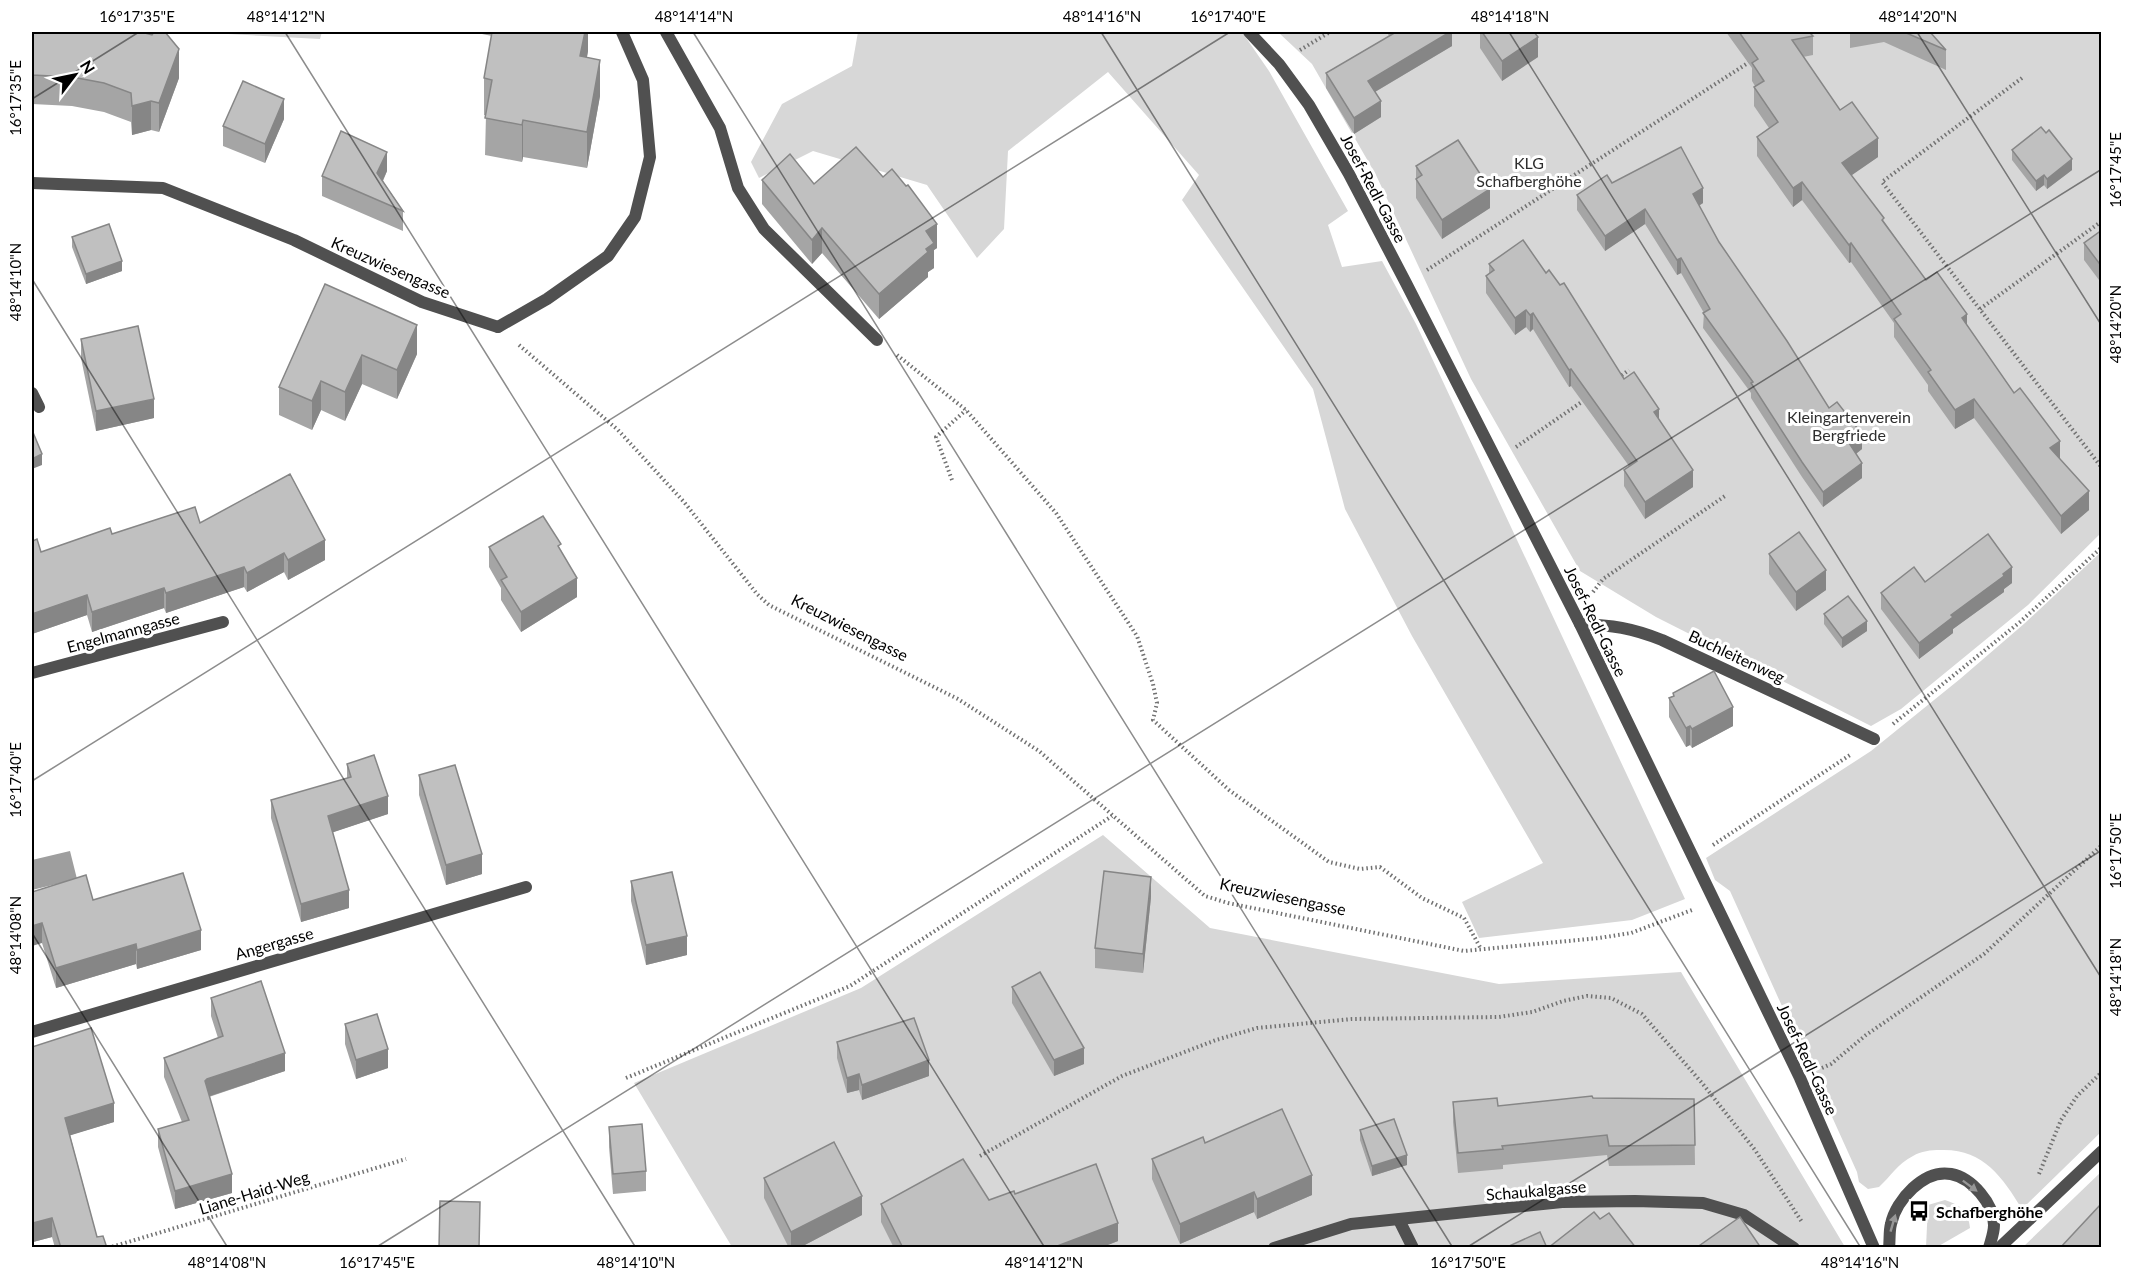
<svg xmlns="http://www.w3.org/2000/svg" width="2133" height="1279" font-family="Lato,sans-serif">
  <rect width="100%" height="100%" fill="#fff"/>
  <g fill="#d7d7d7">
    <path d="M191,32H322L320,39Z"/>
    <path d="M858,32H1242L1269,71L1348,211L1328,225L1342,267L1382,261L1416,324L1685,899L1632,920L1479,938L1462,902L1543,863L1412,636L1345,509L1313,389L1182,200L1199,175L1108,72L1008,151L1004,229L977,258L927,185L813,151L759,178L751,162L782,104L852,66Z"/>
    <path d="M1278,32H2101V533L2028,605L1901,709L1871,726L1656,617L1580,571L1471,379L1376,175L1312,64Z"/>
    <path d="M2101,552V1132L2022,1209C2002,1176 1982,1148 1940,1150C1931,1150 1921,1151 1913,1156C1897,1164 1891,1176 1879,1187L1868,1189L1859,1182L1857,1172L1730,891L1715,880L1706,858L1871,751L1960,679L2025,623Z"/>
    <path d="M1103,835L1210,928L1499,984L1681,972L1845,1247H732L634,1083L861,988Z"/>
    <path d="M2101,1172V1247H2023Z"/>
    <path d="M1945,1200C1960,1205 1968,1211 1970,1228L1937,1247H1926L1928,1205Z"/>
  </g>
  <path fill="#9e9e9e" d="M70,851L77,879L32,890V860Z"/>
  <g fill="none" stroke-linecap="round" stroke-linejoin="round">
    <g stroke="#727272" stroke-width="4" stroke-dasharray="1.5 3" stroke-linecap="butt">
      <path d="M1300,50L1330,32"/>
      <path d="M2022,78L1882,182L2102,468"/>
      <path d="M1427,270L1751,61"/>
      <path d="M1980,309L2102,221"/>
      <path d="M519,345L618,430L684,502L757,594L769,605L958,699L1039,751L1205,896L1228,903L1464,951L1599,938L1631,933L1692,910"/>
      <path d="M897,355L966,410L1056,513L1137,636L1153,684L1157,703L1153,720L1229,790L1329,862L1360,869L1380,867L1422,898L1464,918L1481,949"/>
      <path d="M1618,378L1629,370"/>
      <path d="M1516,447L1586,399"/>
      <path d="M952,480L936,437L966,410"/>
      <path d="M1593,592L1603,579L1725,496"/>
      <path d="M1893,724L2020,622L2102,547"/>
      <path d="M1713,845L1850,755"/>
      <path d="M1822,1068L1831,1064L1866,1035L1984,954L2102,845"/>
      <path d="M626,1078L850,986L1112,816"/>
      <path d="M980,1156L1122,1076L1216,1040L1257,1028L1352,1019L1499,1017L1532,1012L1563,1001L1587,996L1611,998L1642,1014L1702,1083L1755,1150L1802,1222"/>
      <path d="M2039,1174L2061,1120L2077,1096L2102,1072"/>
      <path d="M108,1248L406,1159"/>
    </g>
    <g stroke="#505050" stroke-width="12">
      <path d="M666,32L720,128L738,188L764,229L877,340"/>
      <path d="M498,327L547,299L608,256L635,217L650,157L643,80L622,32"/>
      <path d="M32,393L39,407"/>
      <path d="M32,673L223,622"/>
      <path d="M32,1032L526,887"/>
      <path d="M1889,1248C1890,1240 1889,1231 1891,1224C1896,1200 1924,1169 1951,1174C1972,1178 1994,1204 1994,1225C1994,1233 1991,1240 1989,1248"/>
    </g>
    <g stroke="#505050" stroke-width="12">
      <path d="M1249,32L1279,64L1309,105L1349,174L1406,283L1580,624L1800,1078L1874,1248"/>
      <path d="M32,183L163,188L294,240L422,302L498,327"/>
      <path d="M1580,624C1612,625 1632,628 1662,640L1874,739"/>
      <path d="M1399,1220L1413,1248"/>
      <path d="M1274,1248L1351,1224L1562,1202L1635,1201L1703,1203L1744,1215L1794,1248"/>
      <path d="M1999,1248L2102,1151"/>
    </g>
  </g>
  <g fill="#a5a5a5">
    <path d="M32,32L179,78L159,132L151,130L132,135L131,122L104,112L72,106L32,104Z"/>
    <path d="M482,32H588V51L587,57L600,96L587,168L523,157L522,162L485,155L486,115H484V78L492,36L482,34Z"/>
    <path d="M1387,32H1452V46L1375,92L1381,117L1354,134L1326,88V73L1389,36Z"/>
    <path d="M1480,32H1534L1538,57L1502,81L1480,48Z"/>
    <path d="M1726,32H1809L1813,36V55L1803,57L1840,110L1878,157L1851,175L1926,280L1967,325L2060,459L2089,510L2061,534L1974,418L1955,429L1928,391V385L1894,337V323L1851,262L1849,263L1802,200L1793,207L1757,156V137L1769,128L1754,106V87L1755,86L1752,81V68Z"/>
    <path d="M1850,32H1930L1946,50V70L1884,42L1850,48Z"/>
    <path d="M284,119L265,163L223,146V126Z"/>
    <path d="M2012,150L2072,170L2047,189L2044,185L2036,191L2012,160Z"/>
    <path d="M1416,166L1490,208L1442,239L1416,198Z"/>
    <path d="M387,171L383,181L403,211V231L322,196V176Z"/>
    <path d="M762,180L814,184L937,248L934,250V268L928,272V277L879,319L822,253L812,264L762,204Z"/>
    <path d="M1612,183L1703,203L1699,206L1719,242L1829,408L1862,449L1856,454L1862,478L1823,507L1802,477L1751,398V393L1703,328L1704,313L1681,273L1677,275L1645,224L1605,251L1577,210V195Z"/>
    <path d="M2102,230V284L2084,260V243Z"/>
    <path d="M72,237L122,271L86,284L72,247Z"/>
    <path d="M1489,264L1624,379L1659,419L1693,487L1645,519L1624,486V470L1629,466L1571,386L1569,387L1533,329L1530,332L1526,327L1515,335L1486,293V276L1489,274Z"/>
    <path d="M325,284L417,354L397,399L362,384L345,421L321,410L312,430L279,415V387Z"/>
    <path d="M81,339L154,418L96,431L81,358Z"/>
    <path d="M290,474L325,540V560L288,580L284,572L247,592L244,587L166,613L164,608L92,632L87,615L32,634V536L33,541L37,539L41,552L110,528L112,534L195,507L200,523Z"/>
    <path d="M489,547L561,550L577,597L521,632L501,600V588L489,567Z"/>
    <path d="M1769,554L1826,590L1796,611L1769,574Z"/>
    <path d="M1925,582L2012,583L2004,589V592L1953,629V633L1919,659L1881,609V593Z"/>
    <path d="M1824,614L1867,631L1842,648L1824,624Z"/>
    <path d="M1673,693L1733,726L1692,748L1690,745L1686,747L1669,717V698L1673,696Z"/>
    <path d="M347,764L388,814L333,832L349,908L301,922L271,818V800L347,779Z"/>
    <path d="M419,775L482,874L446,885L419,795Z"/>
    <path d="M631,881L687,955L646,965L631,901Z"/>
    <path d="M32,892L93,900L201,950L137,969L136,964L56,988L42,943Z"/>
    <path d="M1151,897L1143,973L1095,968V948Z"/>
    <path d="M1012,987L1084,1064L1054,1076L1012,1003Z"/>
    <path d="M211,998L285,1071L209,1097L232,1193L175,1209L158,1147V1129L182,1122L164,1077V1058L218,1038L211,1016Z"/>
    <path d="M345,1024L388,1068L356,1079L345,1044Z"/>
    <path d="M837,1042L929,1076L862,1100L859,1090L847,1093L837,1058Z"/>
    <path d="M32,1047L114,1122L70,1135L97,1237L107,1248H55L52,1237L33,1242L32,1237Z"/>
    <path d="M1593,1098L1694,1099L1695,1165L1609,1166L1607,1155L1503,1165V1169L1458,1173L1453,1122V1102L1498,1106Z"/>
    <path d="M609,1127L646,1171V1191L613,1194L609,1147Z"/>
    <path d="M1360,1130L1407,1165L1372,1176L1360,1140Z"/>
    <path d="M1205,1143L1312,1195L1257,1219L1254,1212L1180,1244L1152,1179V1159Z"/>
    <path d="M764,1178L862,1215L799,1248H789L764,1198Z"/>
    <path d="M1015,1194L1118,1241L1100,1248H894L881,1222V1204L989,1200Z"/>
  </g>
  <g fill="#868686">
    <path d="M585,32H588V51L580,93V56Z"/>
    <path d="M1450,32H1452V46L1368,96V81Z"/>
    <path d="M1538,37V57L1502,81V61Z"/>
    <path d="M179,49V78L159,132V103Z"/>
    <path d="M600,60V96L587,168V132Z"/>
    <path d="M284,99V119L265,163V144Z"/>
    <path d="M151,101V130L132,135V106Z"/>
    <path d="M1381,101V117L1354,134V118Z"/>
    <path d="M523,120V157L522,162V125Z"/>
    <path d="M1878,138V157L1842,182V163Z"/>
    <path d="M387,152V171L377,193V173Z"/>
    <path d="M2072,159V170L2047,189V179Z"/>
    <path d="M2044,175V185L2036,191V181Z"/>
    <path d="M1802,182V200L1793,207V188Z"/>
    <path d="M1703,188V203L1693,209V194Z"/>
    <path d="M1490,189V208L1442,239V220Z"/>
    <path d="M1645,209V224L1605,251V236Z"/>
    <path d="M937,224V248L934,250V268L928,272V277L879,319V294L926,231Z"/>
    <path d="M822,228V253L812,264V240Z"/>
    <path d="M1851,243V262L1849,263V245Z"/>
    <path d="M1681,258V273L1677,275V260Z"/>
    <path d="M122,261V271L86,284V274Z"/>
    <path d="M1526,310V327L1515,335V318Z"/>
    <path d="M1533,313V329L1530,332V315Z"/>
    <path d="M1967,314V332L1962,318Z"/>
    <path d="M417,325V354L397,399V370Z"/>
    <path d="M362,355V384L345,421V392Z"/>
    <path d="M1571,369V386L1569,387V370Z"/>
    <path d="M321,381V410L312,430V401Z"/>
    <path d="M154,399V418L96,431V411Z"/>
    <path d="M1974,399V418L1955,429V410Z"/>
    <path d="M1659,409V425L1654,412Z"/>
    <path d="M1862,434V449L1849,459V443Z"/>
    <path d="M2060,441V459L2050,448Z"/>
    <path d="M42,454V465L32,469V459Z"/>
    <path d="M1862,463V478L1823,507V492Z"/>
    <path d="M1693,470V487L1645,519V502Z"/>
    <path d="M2089,491V510L2061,534V516Z"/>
    <path d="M325,540V560L288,580V560Z"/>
    <path d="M284,553V572L247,592V573Z"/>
    <path d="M244,567V587L166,613V593Z"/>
    <path d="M2012,567V583L2004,589V592L1953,629V633L1919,659V643L1951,615Z"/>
    <path d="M1826,570V590L1796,611V592Z"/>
    <path d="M577,578V597L521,632V612Z"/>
    <path d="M164,588V608L92,632V612Z"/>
    <path d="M87,595V615L32,634V614Z"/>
    <path d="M1867,621V631L1842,648V638Z"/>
    <path d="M1733,707V726L1692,748V729Z"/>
    <path d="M1690,726V745L1686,747V728Z"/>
    <path d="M388,796V814L328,834V816Z"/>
    <path d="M482,854V874L446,885V865Z"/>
    <path d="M1151,877V897L1143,973V954Z"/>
    <path d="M349,890V908L301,922V904Z"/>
    <path d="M42,923V943L32,946V926Z"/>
    <path d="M201,930V950L137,969V950Z"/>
    <path d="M687,936V955L646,965V945Z"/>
    <path d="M136,944V964L56,988V968Z"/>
    <path d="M1084,1048V1064L1054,1076V1060Z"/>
    <path d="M388,1049V1068L356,1079V1060Z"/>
    <path d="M285,1053V1071L207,1097L205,1081L207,1079Z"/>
    <path d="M929,1060V1076L862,1100V1085Z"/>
    <path d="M859,1074V1090L847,1093V1078Z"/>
    <path d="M114,1103V1122L65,1137V1118Z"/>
    <path d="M1407,1155V1165L1372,1176V1166Z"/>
    <path d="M232,1174V1193L175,1209V1191Z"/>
    <path d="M1312,1175V1195L1257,1219V1199Z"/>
    <path d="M1254,1192V1212L1180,1244V1224Z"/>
    <path d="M862,1196V1215L799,1248H791V1232Z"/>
    <path d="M52,1218V1237L33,1242V1223Z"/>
    <path d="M1118,1223V1241L1100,1248H1052Z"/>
  </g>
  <g fill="#c0c0c0" stroke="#868686" stroke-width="1.5">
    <path d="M32,32H141L152,35L154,32H165L179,49L159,103L151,101L132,106L131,93L104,83L72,77L32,75Z"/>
    <path d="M492,32H585L580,56L600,60L587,132L523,120L522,125L485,118L492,80L484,78Z"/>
    <path d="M1396,32H1450L1368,81L1381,101L1354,118L1326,73Z"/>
    <path d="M1482,32H1534L1538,37L1502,61Z"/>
    <path d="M1739,32H1809L1813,36L1792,40L1840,110L1852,102L1878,138L1842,163L1884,218L1882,220L1926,280L1937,272L1967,314L1962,318L2014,393L2020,388L2060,441L2050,448L2089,491L2061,516L1974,399L1955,410L1928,372L1931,370L1894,319L1901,314L1851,243L1849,245L1802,182L1793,188L1757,137L1778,122L1754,87L1764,81L1752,63L1758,59Z"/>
    <path d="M1904,32H1930L1946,50Z"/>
    <path d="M243,81L284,99L265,144L223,126Z"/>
    <path d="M2041,127L2046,133L2049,130L2072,159L2047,179L2044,175L2036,181L2012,150Z"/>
    <path d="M341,131L387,152L377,173L403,211L322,176Z"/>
    <path d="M1458,140L1490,189L1442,220L1416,179L1422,175L1416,166Z"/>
    <path d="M856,147L883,177L892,169L906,186L908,185L937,224L926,231L934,243L926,249L928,252L879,294L822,228L812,240L762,180L790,154L814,184Z"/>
    <path d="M1681,147L1703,188L1693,194L1719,242L1787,341L1829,408L1837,402L1862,434L1849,443L1862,463L1823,492L1802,462L1751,383L1753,382L1703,313L1710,309L1681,258L1677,260L1645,209L1605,236L1577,195L1607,175L1612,183Z"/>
    <path d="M109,224L122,261L86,274L72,237Z"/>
    <path d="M2102,230V267L2084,243Z"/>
    <path d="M1523,240L1546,273L1549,270L1560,285L1564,283L1624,379L1634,372L1659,409L1654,412L1693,470L1645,502L1624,470L1637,461L1571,369L1569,370L1533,313L1530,315L1526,310L1515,318L1486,276L1494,270L1489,264Z"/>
    <path d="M325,284L417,325L397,370L362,355L345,392L321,381L312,401L279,387Z"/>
    <path d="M138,326L154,399L96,411L81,339Z"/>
    <path d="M32,430L42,454L32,459Z"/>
    <path d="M290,474L325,540L288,560L284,553L247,573L244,567L166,593L164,588L92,612L87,595L32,614V536L33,541L37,539L41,552L110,528L112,534L195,507L200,523Z"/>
    <path d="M543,516L561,544L558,546L577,578L521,612L501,580L507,577L489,547Z"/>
    <path d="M1799,532L1826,570L1796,592L1769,554Z"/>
    <path d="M1988,534L2012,567L2003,574L2004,576L1951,615L1953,617L1919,643L1881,593L1914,567L1925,582Z"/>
    <path d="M1848,596L1867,621L1842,638L1824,614Z"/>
    <path d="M1714,671L1733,707L1692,729L1690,726L1686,728L1669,698L1674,696L1673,693Z"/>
    <path d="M374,755L388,796L328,816L349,890L301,904L271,800L351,777L347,764Z"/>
    <path d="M455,765L482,854L446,865L419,775Z"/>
    <path d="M1104,871L1151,877L1143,954L1095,948Z"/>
    <path d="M672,872L687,936L646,945L631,881Z"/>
    <path d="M183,873L201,930L137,950L136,944L56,968L42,923L32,926V892L86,875L93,900Z"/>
    <path d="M1040,972L1084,1048L1054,1060L1012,987Z"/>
    <path d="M261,981L285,1053L207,1079L205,1081L232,1174L175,1191L158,1129L189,1120L164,1058L223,1036L211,998Z"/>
    <path d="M377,1014L388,1049L356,1060L345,1024Z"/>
    <path d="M914,1018L929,1060L862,1085L859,1074L847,1078L837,1042Z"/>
    <path d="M91,1028L114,1103L65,1118L97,1237L103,1236L107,1248H61L52,1218L33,1223L32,1218V1047Z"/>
    <path d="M1592,1096L1593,1098L1694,1099L1695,1145L1609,1146L1607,1135L1502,1146L1503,1149L1458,1153L1453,1102L1497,1098L1498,1106Z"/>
    <path d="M1282,1109L1312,1175L1257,1199L1254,1192L1180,1224L1152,1159L1203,1137L1205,1143Z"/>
    <path d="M1394,1119L1407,1155L1372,1166L1360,1130Z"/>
    <path d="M642,1124L646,1171L613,1174L609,1127Z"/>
    <path d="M834,1142L862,1196L791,1232L764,1178Z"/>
    <path d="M963,1159L989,1200L1014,1191L1015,1194L1096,1164L1118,1223L1052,1248H903L881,1204Z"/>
    <path d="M440,1201L480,1202L479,1248H439Z"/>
    <path d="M2102,1203V1248H2060Z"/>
    <path d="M1594,1212L1600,1219L1609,1213L1636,1248H1548Z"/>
    <path d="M1740,1217L1761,1248H1696Z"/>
    <path d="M1540,1232L1547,1248H1510L1509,1246Z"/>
  </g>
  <defs><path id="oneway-solid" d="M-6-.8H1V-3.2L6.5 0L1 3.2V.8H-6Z" transform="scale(1.5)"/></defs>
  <g fill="#969696">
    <use href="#oneway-solid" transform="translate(1970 1186) rotate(37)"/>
    <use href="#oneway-solid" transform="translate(1893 1223) rotate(-74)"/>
  </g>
  <path fill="none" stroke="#000" stroke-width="1.5" stroke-opacity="0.45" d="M285,32L1045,1248M693,32L1453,1248M1101,32L1861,1248M1509,32L2102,979M1917,32L2102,326M32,99L139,32M32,279L636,1248M32,781L1230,32M32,933L228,1248M375,1248L2102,169M1466,1248L2102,850"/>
  <defs>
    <g id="bus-bare" transform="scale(1.62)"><path d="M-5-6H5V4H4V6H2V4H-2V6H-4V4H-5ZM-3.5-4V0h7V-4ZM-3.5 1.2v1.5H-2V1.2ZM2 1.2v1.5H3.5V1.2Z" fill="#000" stroke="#fff" stroke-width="2.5" paint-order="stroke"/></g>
  </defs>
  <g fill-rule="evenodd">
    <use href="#bus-bare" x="1919" y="1211"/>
  </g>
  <g text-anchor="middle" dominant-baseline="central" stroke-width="6" stroke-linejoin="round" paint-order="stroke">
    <g font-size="16" fill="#2e2e2e" stroke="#fff">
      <text x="1529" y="162">KLG<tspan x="1529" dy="18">Schafberghöhe</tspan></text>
      <text x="1849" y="416">Kleingartenverein<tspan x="1849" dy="18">Bergfriede</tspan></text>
    </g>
    <g font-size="16" fill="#000" stroke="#fff">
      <text transform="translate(1374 188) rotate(62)">Josef-Redl-Gasse</text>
      <text transform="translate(391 267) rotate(24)">Kreuzwiesengasse</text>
      <text transform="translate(1596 621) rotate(64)">Josef-Redl-Gasse</text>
      <text transform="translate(850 627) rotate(27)">Kreuzwiesengasse</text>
      <text transform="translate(123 632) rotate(-15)">Engelmanngasse</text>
      <text transform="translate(1737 656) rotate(25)">Buchleitenweg</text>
      <text transform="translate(1283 896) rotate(12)">Kreuzwiesengasse</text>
      <text transform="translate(274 943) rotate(-16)">Angergasse</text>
      <text transform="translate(1808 1059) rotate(65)">Josef-Redl-Gasse</text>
      <text transform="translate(1536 1190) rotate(-5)">Schaukalgasse</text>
      <text transform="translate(254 1192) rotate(-17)">Liane-Haid-Weg</text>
    </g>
    <g font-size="16" font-weight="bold" fill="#000" stroke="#fff" text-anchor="start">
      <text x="1936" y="1211">Schafberghöhe</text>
    </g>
  </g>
  <rect width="2133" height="1279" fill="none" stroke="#ffffff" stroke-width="66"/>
  <g transform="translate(75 75) rotate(58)" stroke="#ffffff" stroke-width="4.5" paint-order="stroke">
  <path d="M0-4.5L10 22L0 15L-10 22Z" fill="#000000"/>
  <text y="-9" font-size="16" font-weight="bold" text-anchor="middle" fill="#000000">N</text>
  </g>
  <rect x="33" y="33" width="2067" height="1213" fill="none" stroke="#000" stroke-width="2"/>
  <g font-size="15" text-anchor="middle" fill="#000">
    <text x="137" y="22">16°17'35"E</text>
    <text x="286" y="22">48°14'12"N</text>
    <text x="694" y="22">48°14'14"N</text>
    <text x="1102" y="22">48°14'16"N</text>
    <text x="1228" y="22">16°17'40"E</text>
    <text x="1510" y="22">48°14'18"N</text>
    <text x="1918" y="22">48°14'20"N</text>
    <text transform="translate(16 98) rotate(-90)" y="5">16°17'35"E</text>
    <text transform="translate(2116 170) rotate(-90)" y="5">16°17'45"E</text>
    <text transform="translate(16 282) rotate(-90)" y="5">48°14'10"N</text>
    <text transform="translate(2116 324) rotate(-90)" y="5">48°14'20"N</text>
    <text transform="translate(16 780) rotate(-90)" y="5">16°17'40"E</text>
    <text transform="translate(2116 851) rotate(-90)" y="5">16°17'50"E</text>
    <text transform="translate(16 935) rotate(-90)" y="5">48°14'08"N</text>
    <text transform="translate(2116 977) rotate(-90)" y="5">48°14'18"N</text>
    <text x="227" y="1268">48°14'08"N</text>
    <text x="377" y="1268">16°17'45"E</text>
    <text x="636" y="1268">48°14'10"N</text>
    <text x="1044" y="1268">48°14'12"N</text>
    <text x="1468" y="1268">16°17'50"E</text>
    <text x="1860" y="1268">48°14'16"N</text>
  </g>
</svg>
